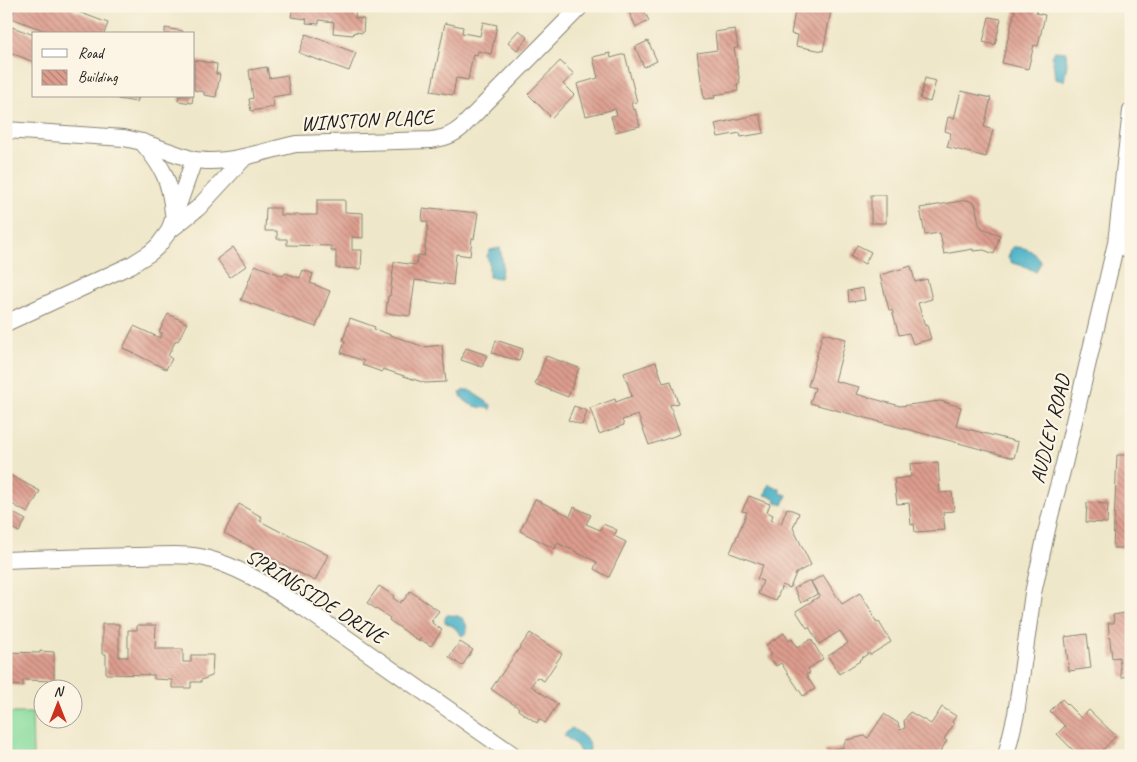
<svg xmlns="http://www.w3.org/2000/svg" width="1137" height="762" font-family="Caveat,sans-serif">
  <defs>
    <pattern id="building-back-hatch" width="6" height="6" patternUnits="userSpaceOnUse" patternTransform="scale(1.25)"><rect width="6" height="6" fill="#dd9d8e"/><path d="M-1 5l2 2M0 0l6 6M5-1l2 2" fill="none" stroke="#b27f73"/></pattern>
  </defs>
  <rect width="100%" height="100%" fill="#fcf5e5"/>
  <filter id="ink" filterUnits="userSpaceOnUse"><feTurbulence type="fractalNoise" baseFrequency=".02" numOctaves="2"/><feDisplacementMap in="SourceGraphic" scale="10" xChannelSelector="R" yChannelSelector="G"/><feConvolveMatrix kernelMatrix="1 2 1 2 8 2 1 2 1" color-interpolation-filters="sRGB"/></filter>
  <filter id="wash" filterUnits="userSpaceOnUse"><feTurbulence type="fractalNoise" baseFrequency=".0096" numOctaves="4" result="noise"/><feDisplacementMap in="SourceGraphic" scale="20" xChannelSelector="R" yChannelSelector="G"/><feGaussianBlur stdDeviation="1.12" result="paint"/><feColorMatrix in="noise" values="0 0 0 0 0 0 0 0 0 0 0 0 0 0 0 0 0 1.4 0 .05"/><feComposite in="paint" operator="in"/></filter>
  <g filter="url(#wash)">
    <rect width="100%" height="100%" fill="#efe7c9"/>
    <path fill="#88dc9e" stroke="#527c5d" d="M6,713H32L33,756H6Z"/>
    <g fill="#47b0c6" stroke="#326671">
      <path d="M1055,51L1066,52L1067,64L1064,81L1055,79L1053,61L1051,56Z"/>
      <path d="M1012,247C1027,247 1033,250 1041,262L1036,272L1024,266L1012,263L1008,258Z"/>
      <path d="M500,248L503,265L500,278L489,277V263L487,256L490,250Z"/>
      <path d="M464,390H470C476,396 484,399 491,405V410L489,408C478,408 464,405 460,393Z"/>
      <path d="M769,484L780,489V493L787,495L783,505L776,502L775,498L765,495Z"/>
      <path d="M447,615C460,615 467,618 467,632L462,636L454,627L445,622V618Z"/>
      <path d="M572,728C578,732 590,739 590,748C590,750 588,754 586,756H582L577,746L564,735L568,731Z"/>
    </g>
    <g id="blocks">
      <g fill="url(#building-back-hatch)">
        <path d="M16,6H74L73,10L108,23L104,34H54L11,18Z"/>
        <path d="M293,6H356L355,18L364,19L363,33L354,32L353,35L333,33L334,22L319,20V24L306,23L307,19L291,17Z"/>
        <path d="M626,6H642L649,21L636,27Z"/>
        <path d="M796,6H832L823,51L796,46L798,35L791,34Z"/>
        <path d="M1014,6H1038L1036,13L1045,15L1038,46L1034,45L1028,69L1002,63L1015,10L1013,9Z"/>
        <path d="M989,17L1001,19L995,45L983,42Z"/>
        <path d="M483,22L497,25L491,54L478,51L477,55L473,54L468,80L456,78L453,95L431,91L445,23L463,27L462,33L480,36Z"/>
        <path d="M12,27L34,35V62L6,51V42Z"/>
        <path d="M165,28L183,31L182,34H165Z"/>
        <path d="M735,29L738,48H734L740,83L737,84L738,91L714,95L715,98L704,99L697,53L717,50L715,32Z"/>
        <path d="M519,30L528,38L517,50L508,42Z"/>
        <path d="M306,34L356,53L349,71L299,53Z"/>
        <path d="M648,41L657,61L644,67L635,47Z"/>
        <path d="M610,53L611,58L625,54L637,102L631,103L633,110L635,109L640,126L615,132L611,116L617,115L615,109L586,116L577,84L598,78L593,57Z"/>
        <path d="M194,60L217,64L216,74H220L216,97L204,95V92L194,90Z"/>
        <path d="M560,61L574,74L563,84L574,95L552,118L528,94Z"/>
        <path d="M267,67L269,78L287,75L290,94L272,97L274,107L251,111L249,99L253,98L249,70Z"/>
        <path d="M925,78L936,81L930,102L920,99Z"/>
        <path d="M961,91L991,98L984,127L993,130L986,157L947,147L951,133L945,131L948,117L954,119Z"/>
        <path d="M118,96H139L137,102L118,99Z"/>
        <path d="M179,96H193L192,103L178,101Z"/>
        <path d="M760,114L764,133L741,137L740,133L718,137L715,124Z"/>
        <rect x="871" y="195" width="15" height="28"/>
        <path d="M317,200H345V212L363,213V238L352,237V250H362L361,269L336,268V251H331V246L287,245V239H277V231H265L266,208H280V215H317Z"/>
        <path d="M967,200L975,203L979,224L982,228L1000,235L994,254L984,250L973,251V249L944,254L940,233L925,235L920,208Z"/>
        <path d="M430,208L478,213L474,239L472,238L470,256L456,254L453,285L415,280L410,316L386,313L388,296H390L394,262L416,265L418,255L424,256L428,222L422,221L423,209L430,210Z"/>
        <path d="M857,245L871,252L865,264L851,257Z"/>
        <path d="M233,247L246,266L230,277L217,259Z"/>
        <path d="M255,265L283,276L285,273L300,278L303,270L313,274L310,283L330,291L316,327L241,300Z"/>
        <path d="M911,266L915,282L927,279L932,299L918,303L925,326L927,325L931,339L913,344L909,333L899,335L892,310H889L880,275Z"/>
        <path d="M863,288L865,300L849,302L848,291Z"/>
        <path d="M168,314L187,323L178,341L176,340L168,356L172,359L166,369L123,348L134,326L160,338L162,333L159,332Z"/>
        <path d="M350,318L375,327L374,329L424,347L442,345L446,382L425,383L383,369L382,372L362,365L364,361L341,353L345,341L343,340Z"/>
        <path d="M823,333L846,339L835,381L859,387L856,394L900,406L940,401L961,407L956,426L1018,442L1014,458L810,403L815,388L808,386Z"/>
        <path d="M496,340L523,349L519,361L492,353Z"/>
        <path d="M466,348L487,355L482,367L461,360Z"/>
        <path d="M546,356L579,368L568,397L535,384Z"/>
        <path d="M656,362L663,383L671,381L678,403L670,405L680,434L649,445L638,415L622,420L624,425L599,434L590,408L615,399L616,402L632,396L624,373Z"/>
        <path d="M574,406L587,411L582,425L568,420Z"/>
        <path d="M1117,455H1131V548H1113Z"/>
        <path d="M938,462L940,493L952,492L954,511L943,512L945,530L915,532L914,524L911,525L909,503L897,504L894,479L911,477L910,464Z"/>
        <path d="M6,473L40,491L28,513L8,502L6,506Z"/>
        <path d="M749,496L770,504L767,512L773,515L771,520L781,524L787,508L799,513L793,528L811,565L796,573L790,588L782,585L776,601L758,594L763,581L757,579L763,565L730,553L747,512L742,511Z"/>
        <path d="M535,499L570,516L574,507L591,515L586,524L600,530L603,524L617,530L614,536L626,542L609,577L594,569L597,562L557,543L555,549L520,531Z"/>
        <path d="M1087,503L1108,504L1107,523L1086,522Z"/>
        <path d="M239,504L262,517L260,521L281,532L282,531L328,555L315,581L224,533Z"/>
        <path d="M6,509L26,520L19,532L6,525Z"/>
        <path d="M823,575L842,604L860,593L872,612L871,613L877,623L879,622L891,642L870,655L869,653L859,660L860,661L839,674L828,656L848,643L840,631L819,644L809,627L807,628L796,611L820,596L811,582Z"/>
        <path d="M810,580L817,594L801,603L794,588Z"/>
        <path d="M379,586L394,596L393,598L400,603L402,600L403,601L410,591L439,611L431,621H433L432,623L442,630L431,646L420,639L419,641L389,620L390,618L367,603Z"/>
        <path d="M1131,612V676L1121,677L1119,657L1112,658L1108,623H1114L1113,615Z"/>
        <path d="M102,624H119V657H128V630H137V625H156L155,649H183V662H191V655H213L212,676L201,680V682H191V688H172V680L154,679V675L106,674V654H102Z"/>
        <path d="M530,633L562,654L544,681L537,677L531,686L558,704L545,723L539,719L537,723L518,710L519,708L491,689Z"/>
        <path d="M784,633L789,641L792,639L797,648L811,639L823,659L808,669L810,673L806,675L815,689L803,696L781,663L776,666L769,656L772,654L766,645Z"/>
        <path d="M1087,634L1091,668L1069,671L1065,637Z"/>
        <path d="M460,642L473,650L462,666L449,657Z"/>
        <path d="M40,651L54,652V681L23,680V686L6,685V652L40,653Z"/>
        <path d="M1062,699L1081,718L1089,710L1116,736L1097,756H1073L1076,753L1057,734L1065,726L1050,711Z"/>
        <path d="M942,707L956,716L952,722L954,724L944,739L947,741L937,756H826L825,751L844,747V744L846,740L865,736L868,738L884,714L898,723L900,730L905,728L904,721L910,712L931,724Z"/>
        <path d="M652,751L665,756H650Z"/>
      </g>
    </g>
  </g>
  <g filter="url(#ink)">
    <use href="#blocks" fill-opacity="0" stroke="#868272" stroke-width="1"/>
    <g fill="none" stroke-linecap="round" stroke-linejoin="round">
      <g stroke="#868272" stroke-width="18">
        <g id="minor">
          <path d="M6,130L124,138L142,142L194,160L169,231L158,246L150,253L131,265L6,323"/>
          <path d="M142,142C163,167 170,180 173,213"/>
          <path d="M194,160C199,160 204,161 210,161C239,161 268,150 296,144L431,140C443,138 452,136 462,127L581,6"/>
          <path d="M169,231L198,208L245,157"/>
          <path d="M1116,243L1131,251"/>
          <path d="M6,560C50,558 93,557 136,556C156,556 187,553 205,558C241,567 273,589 304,608L515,756"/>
          <path d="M1006,756L1016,714L1033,593L1050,516L1064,464L1116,243L1131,111"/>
        </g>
      </g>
      <use href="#minor" stroke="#fff" stroke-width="16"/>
    </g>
  </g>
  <g text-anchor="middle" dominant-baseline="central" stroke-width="4.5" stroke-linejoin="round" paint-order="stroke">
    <g font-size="21" fill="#1c1c1c" stroke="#fcf5e5">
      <text transform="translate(367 120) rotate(-3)">WINSTON PLACE</text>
      <text transform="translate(1050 429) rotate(-76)">AUDLEY ROAD</text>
      <text transform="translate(316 596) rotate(32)">SPRINGSIDE DRIVE</text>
    </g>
  </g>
  <rect width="1137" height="762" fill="none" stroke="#fcf5e5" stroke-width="25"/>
  <rect x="32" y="32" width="162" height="65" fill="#fcf5e5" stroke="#a29e95"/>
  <rect x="42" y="49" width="25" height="8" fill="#ffffff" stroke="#a29e95"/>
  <text x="78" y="58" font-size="15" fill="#1c1c1c">Road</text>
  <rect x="42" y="70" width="25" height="15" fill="url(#building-back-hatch)" stroke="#a29e95"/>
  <text x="78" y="82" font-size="15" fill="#1c1c1c">Building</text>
  <g transform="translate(58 704)"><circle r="24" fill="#fcf5e5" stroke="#a29e95"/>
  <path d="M0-4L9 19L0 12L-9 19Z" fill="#c8321e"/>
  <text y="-8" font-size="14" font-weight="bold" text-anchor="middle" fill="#1c1c1c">N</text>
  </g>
</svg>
